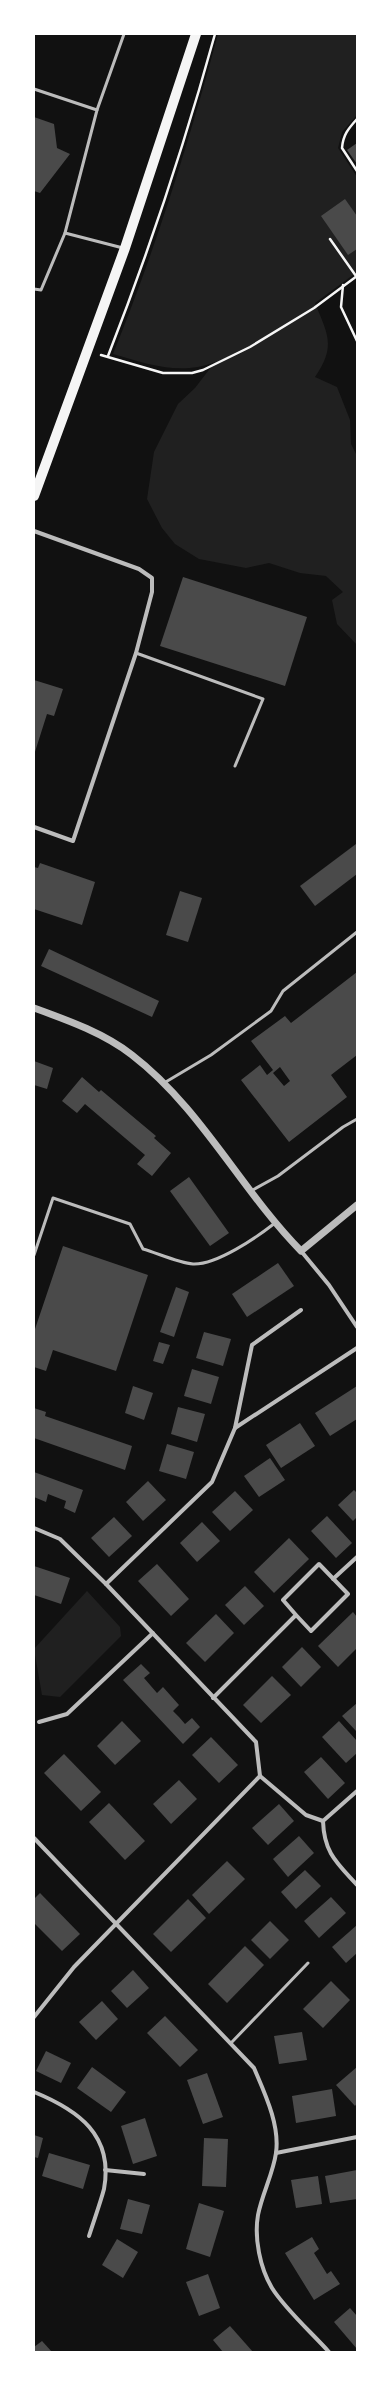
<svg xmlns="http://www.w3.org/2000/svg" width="391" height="2386" font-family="Raleway,sans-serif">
  <rect width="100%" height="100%" fill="#111"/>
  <g fill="#202020">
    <path d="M218,34H357V115L342,132L338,148L357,177V272L315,303C328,335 336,346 315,377L337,387L350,420L351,444L357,456V645L337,624L332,600L343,592L326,576L300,573L269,563L246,568L199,559L175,544L162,528L147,499L154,452L178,404L195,388L215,362C179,376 148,364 113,354C155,250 189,143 218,34Z"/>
    <path d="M87,1591L120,1627L121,1636L60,1697L42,1695L34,1649Z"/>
  </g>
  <g fill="#4a4a4a" fill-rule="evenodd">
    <path d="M34,117L54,124L57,148L70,154L40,193L34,191Z"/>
    <path d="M357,143V164L347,150Z"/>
    <path d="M345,199L357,216V249L348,255L321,216Z"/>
    <path d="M183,577L307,617L285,686L160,646Z"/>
    <path d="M34,680L63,689L54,716L47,714L34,755Z"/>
    <path d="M356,844L357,874L315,906L300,886Z"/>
    <path d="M40,863L95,882L82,925L34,909V867L38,868Z"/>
    <path d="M180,891L202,898L188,942L166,935Z"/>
    <path d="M49,949L159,1001L152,1017L41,966Z"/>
    <path d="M357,972V1055L331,1075L347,1097L289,1142L241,1080L260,1065L267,1075L273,1070L251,1041L285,1016L291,1023ZM280,1067L290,1081L284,1086L273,1073Z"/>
    <path d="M34,1061L53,1068L47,1089L34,1085Z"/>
    <path d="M82,1077L99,1092L101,1090L156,1136L154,1138L171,1153L152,1176L137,1164L145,1155L85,1104L77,1113L62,1101Z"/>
    <path d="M189,1177L229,1233L210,1246L170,1191Z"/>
    <path d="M63,1246L148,1275L116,1371L53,1350L46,1371L34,1367V1332Z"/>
    <path d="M278,1263L294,1286L247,1317L232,1294Z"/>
    <path d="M176,1287L189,1292L174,1337L160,1332Z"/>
    <path d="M204,1332L231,1339L223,1366L196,1358Z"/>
    <path d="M159,1342L170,1345L163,1364L153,1361Z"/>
    <path d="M192,1369L219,1377L211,1404L184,1396Z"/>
    <path d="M133,1386L153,1393L144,1420L125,1413Z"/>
    <path d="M357,1386V1419L330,1436L315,1413Z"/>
    <path d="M178,1407L205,1414L197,1442L171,1434Z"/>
    <path d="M34,1408L46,1412L45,1416L132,1446L125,1470L34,1438Z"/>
    <path d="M300,1423L315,1446L281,1468L266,1445Z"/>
    <path d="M167,1444L194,1452L186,1479L159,1471Z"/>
    <path d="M270,1458L285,1480L259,1497L244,1476Z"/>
    <path d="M34,1472L83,1490L75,1513L64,1508L66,1501L48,1494L46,1502L34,1497Z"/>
    <path d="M148,1481L166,1500L143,1521L126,1502Z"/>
    <path d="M354,1490L357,1493V1517L353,1521L338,1505Z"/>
    <path d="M235,1491L253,1510L230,1531L212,1512Z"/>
    <path d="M327,1516L352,1543L336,1558L311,1531Z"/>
    <path d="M114,1517L132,1536L109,1557L91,1538Z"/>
    <path d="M202,1522L220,1541L197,1562L180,1543Z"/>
    <path d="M289,1538L309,1559L274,1593L254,1572Z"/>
    <path d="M157,1564L189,1599L171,1616L138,1581Z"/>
    <path d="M34,1566L70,1578L61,1604L34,1595Z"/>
    <path d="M245,1586L264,1606L244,1625L225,1605Z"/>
    <path d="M353,1612L357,1617V1648L338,1667L318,1646Z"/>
    <path d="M216,1614L234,1633L205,1662L186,1643Z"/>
    <path d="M302,1647L321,1667L301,1687L282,1667Z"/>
    <path d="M141,1664L150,1673L144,1678L157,1693L163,1687L179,1705L173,1711L179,1717L185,1724L192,1718L200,1727L183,1744L123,1680Z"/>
    <path d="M272,1676L291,1695L261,1723L243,1705Z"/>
    <path d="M357,1703V1732L342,1716Z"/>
    <path d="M122,1721L141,1741L115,1765L97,1746Z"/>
    <path d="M339,1721L357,1741V1753L346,1763L322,1737Z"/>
    <path d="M211,1737L238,1765L219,1783L192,1755Z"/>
    <path d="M64,1754L101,1792L81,1811L44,1773Z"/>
    <path d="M321,1757L345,1783L328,1799L304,1772Z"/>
    <path d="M179,1780L197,1799L171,1824L153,1804Z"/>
    <path d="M109,1803L145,1841L125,1860L89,1822Z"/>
    <path d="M279,1804L294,1821L268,1845L252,1828Z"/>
    <path d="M299,1836L314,1853L288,1877L273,1859Z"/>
    <path d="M227,1861L245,1879L209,1914L192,1895Z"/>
    <path d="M305,1870L321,1886L296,1909L281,1892Z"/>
    <path d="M40,1893L80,1934L62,1951L34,1923V1899Z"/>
    <path d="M331,1897L346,1913L319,1938L304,1921Z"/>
    <path d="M188,1899L206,1918L171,1952L153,1934Z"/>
    <path d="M270,1921L289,1940L270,1959L251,1940Z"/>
    <path d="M357,1925V1953L346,1963L332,1947Z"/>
    <path d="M245,1946L264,1965L227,2003L208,1984Z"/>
    <path d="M133,1970L149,1988L127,2008L111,1991Z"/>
    <path d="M331,1981L350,2000L323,2028L303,2009Z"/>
    <path d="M102,2001L118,2019L96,2040L79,2022Z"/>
    <path d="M165,2016L198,2050L180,2067L147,2033Z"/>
    <path d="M302,2032L307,2060L279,2064L274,2036Z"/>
    <path d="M46,2051L71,2063L61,2083L36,2071Z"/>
    <path d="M92,2067L126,2092L111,2112L77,2088Z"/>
    <path d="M357,2067V2103L355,2106L336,2085Z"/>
    <path d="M207,2073L223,2117L203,2124L187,2080Z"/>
    <path d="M332,2089L336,2116L296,2123L292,2096Z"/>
    <path d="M145,2118L157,2156L133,2164L121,2126Z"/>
    <path d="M34,2135L43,2138L38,2158L34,2157Z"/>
    <path d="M204,2138L228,2139L226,2187L202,2186Z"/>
    <path d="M49,2153L90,2165L83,2189L42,2176Z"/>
    <path d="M357,2170V2199L330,2203L325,2176Z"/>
    <path d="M318,2176L322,2204L296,2208L291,2180Z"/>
    <path d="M128,2199L150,2205L142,2234L120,2229Z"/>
    <path d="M199,2203L224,2211L210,2257L186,2249Z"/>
    <path d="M312,2237L319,2249L314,2253L327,2274L331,2271L340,2284L314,2300L285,2253Z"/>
    <path d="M117,2239L138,2252L123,2278L102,2265Z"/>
    <path d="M208,2274L220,2308L199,2316L186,2282Z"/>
    <path d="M350,2308L357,2316V2349L334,2322Z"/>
    <path d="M230,2326L253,2352H223L213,2340Z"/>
    <path d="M42,2341L52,2352H34V2347Z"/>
  </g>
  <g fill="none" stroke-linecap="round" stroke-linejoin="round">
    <g stroke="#f5f5f5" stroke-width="2.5">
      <path d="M357,119C348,129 343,135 342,148L357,171"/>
      <path d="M330,239L356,276"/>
      <path d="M343,285L341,307L357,341"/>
      <path d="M101,355L163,373H192L203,370L250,347L314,308L357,276"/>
      <path d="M108,356C149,251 185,143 215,34"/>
    </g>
    <g stroke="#bcbcbc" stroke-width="3">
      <path d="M34,89L97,110L65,233L41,290L34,289"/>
      <path d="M97,110L124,34"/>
      <path d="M65,233L123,248"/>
      <path d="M136,653L263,699L235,766"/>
      <path d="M164,1083L211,1055L271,1011L283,991L357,932"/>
      <path d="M251,1191L278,1176L343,1127L357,1119"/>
      <path d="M34,1255L53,1198L130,1224L143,1249C157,1253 179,1263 193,1264C217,1265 257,1237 275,1223"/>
      <path d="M231,2043L308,1963"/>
    </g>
    <g stroke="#bcbcbc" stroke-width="4">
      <path d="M34,531L139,569L152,578V592L136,653L73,841L34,827"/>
      <path d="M301,1251L329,1285L357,1327"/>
      <path d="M235,1428L252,1345L301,1310"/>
      <path d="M34,1528L60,1539L106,1584L256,1742L260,1776L74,1967L34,2017"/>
      <path d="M333,1579L357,1557"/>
      <path d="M106,1584L212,1482L235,1428L357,1348"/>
      <path d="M213,1698L296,1615L283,1600L319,1564L348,1594L311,1631L296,1615"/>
      <path d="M39,1722L67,1714L153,1633"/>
      <path d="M260,1776L306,1815L323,1821"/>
      <path d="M357,1791L323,1821C324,1853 337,1863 357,1885"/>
      <path d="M34,1838L254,2068C265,2094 280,2125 276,2153C273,2174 262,2194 258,2215C254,2238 260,2268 272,2288C285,2309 312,2333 329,2352"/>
      <path d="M34,2092C78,2110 114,2135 104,2189C100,2204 94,2220 89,2236"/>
      <path d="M276,2153L357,2137"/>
      <path d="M105,2170L144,2174"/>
    </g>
    <path stroke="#bcbcbc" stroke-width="7" d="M34,1008C67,1020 104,1033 132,1055C201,1108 241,1190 301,1251L357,1205"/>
    <path stroke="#f5f5f5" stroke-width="10" d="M34,496L125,248L196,34"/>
  </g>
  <rect width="391" height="2386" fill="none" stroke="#ffffff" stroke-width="70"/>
</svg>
